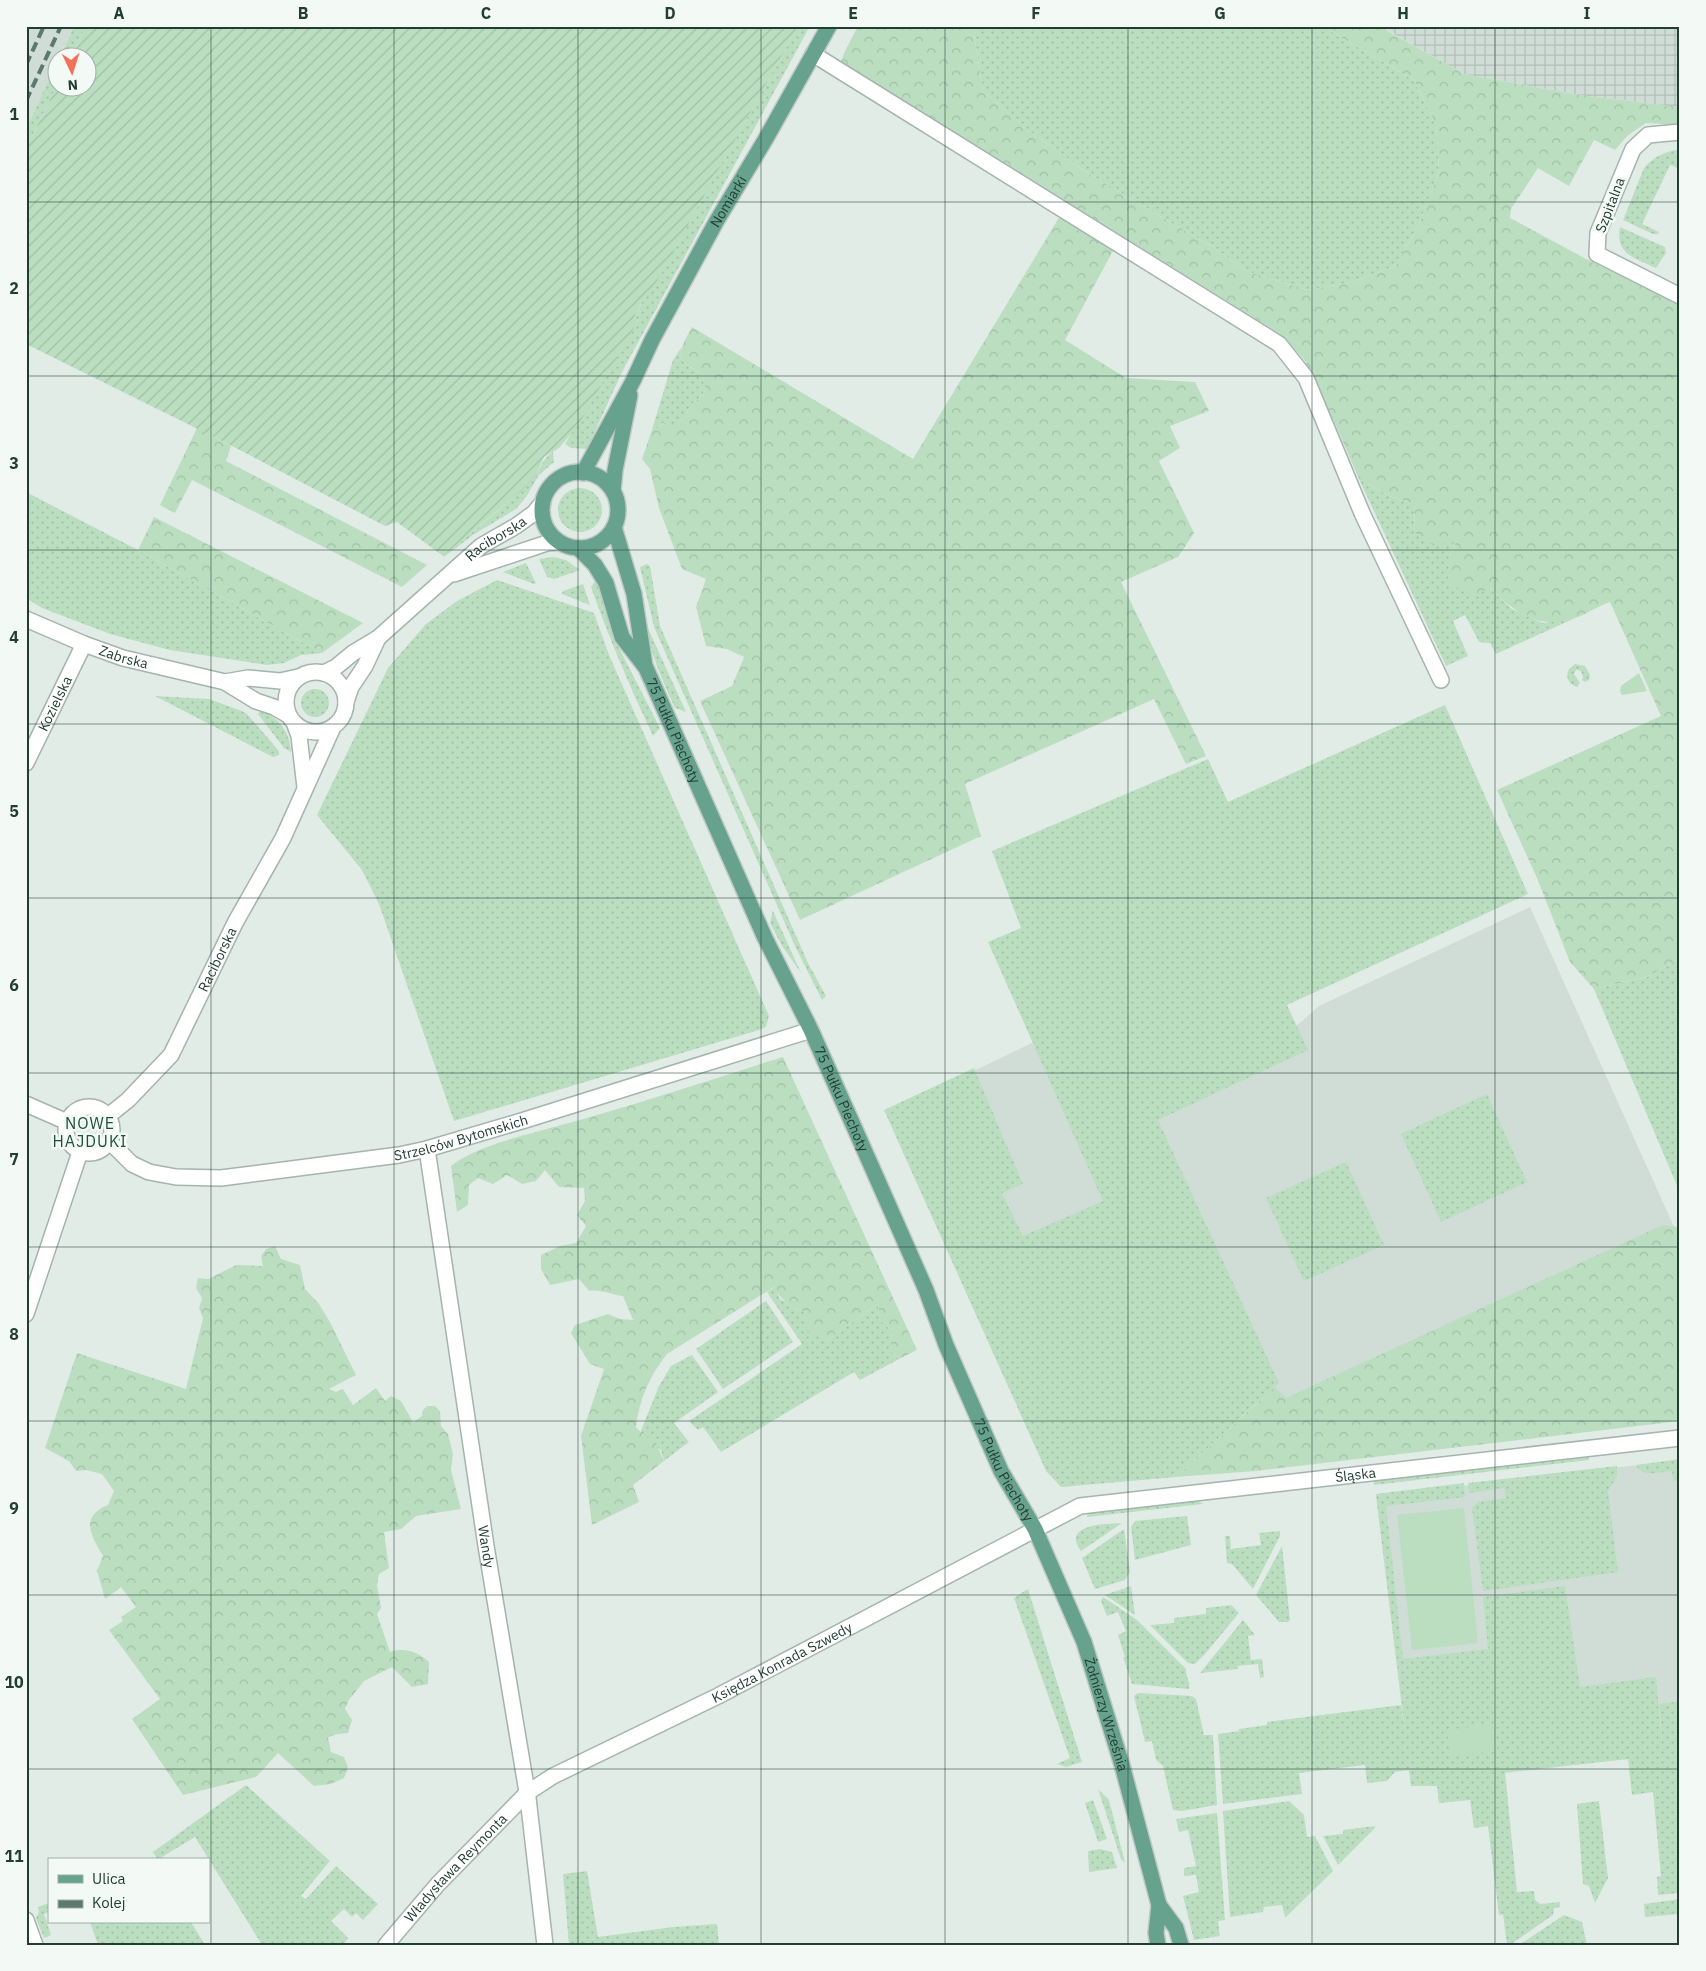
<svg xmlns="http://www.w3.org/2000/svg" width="1706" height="1971" font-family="'IBM Plex Sans',sans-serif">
  <defs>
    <pattern id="industrial-grid" width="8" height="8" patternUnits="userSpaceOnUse" patternTransform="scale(1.25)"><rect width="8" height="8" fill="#d0dcd6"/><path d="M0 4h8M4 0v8" fill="none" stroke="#b2beb8"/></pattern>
    <pattern id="grass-dots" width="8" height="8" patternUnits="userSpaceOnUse" patternTransform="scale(1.25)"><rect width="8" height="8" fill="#bbdec1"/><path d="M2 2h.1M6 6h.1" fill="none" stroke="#a0c0a6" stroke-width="1.8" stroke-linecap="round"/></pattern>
    <pattern id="forest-crowns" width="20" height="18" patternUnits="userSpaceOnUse" patternTransform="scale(1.25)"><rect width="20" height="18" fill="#bbdec1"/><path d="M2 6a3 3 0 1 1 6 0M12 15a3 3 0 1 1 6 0" fill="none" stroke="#a0c0a6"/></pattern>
    <pattern id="garden-furrows" width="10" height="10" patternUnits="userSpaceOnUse" patternTransform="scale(1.25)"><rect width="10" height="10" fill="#bbdec1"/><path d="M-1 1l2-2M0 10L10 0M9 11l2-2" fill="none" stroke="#a0c0a6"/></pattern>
  </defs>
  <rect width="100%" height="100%" fill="#e2ece7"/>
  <g fill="#d0dcd6">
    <path d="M26,26H74L59,57L58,58L57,62L26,129Z"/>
    <path d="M1530,907L1680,1240L1285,1407L1031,1288L965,1075L1032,1043L1099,1132L1259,1059L1319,1006Z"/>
    <path d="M1680,1460V1701L1659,1704L1663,1755L1411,1784L1376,1496Z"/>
  </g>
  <path fill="url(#industrial-grid)" d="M1380,26H1680V107L1579,95L1464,74Z"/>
  <g fill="url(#grass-dots)">
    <path d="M74,26H86L71,57L59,58Z"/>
    <path d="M798,26H810L622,372L587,449L571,448L565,444L638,321L634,319L648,289L651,291Z"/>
    <path d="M976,26H1322L1414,80L1436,125L1439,171L1421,220L1396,266L1348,283L1307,290L1246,271L1214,248L1089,174L1028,130L983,91L974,34Z"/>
    <path d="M57,62V85L26,149V129Z"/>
    <path d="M1680,149V169L1670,165L1642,224L1659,232L1658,234H1653L1623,220L1644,168C1654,156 1665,152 1680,149Z"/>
    <path d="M1620,227L1665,247L1666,253L1656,268C1635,258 1615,255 1620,227Z"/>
    <path d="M681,348C679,363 689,368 702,373L705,389L702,396L692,404L685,418L678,423H663L651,433L673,360Z"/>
    <path d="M553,452L554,462L539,475L526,497L516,509L473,535L444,557L443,556C472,532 503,508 531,481C542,471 539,461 553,452Z"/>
    <path d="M1359,479L1389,496L1414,504L1415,533L1456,542L1449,559L1490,588L1512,609L1543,623L1575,618L1496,654L1490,643L1479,642L1465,615L1453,621L1468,656L1446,666Z"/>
    <circle cx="580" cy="510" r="22"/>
    <path d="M26,492L138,550L322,653L301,655L284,663L267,665L170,650L110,634L42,608L26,598Z"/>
    <path d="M553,557L566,560L580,570L554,579L547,577L539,559Z"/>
    <path d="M526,563L536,583L534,584L503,572Z"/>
    <path d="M647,564L650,566L660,626L808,963L826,996L822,1000L795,946L654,627L640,567Z"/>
    <path d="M497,580L594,613L609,655L769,1016L766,1027L759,1030L454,1121L379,904L362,870L317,815L388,668L426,624L457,601Z"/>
    <path d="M596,580L617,644L660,728L653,736C630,687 609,638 591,587Z"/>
    <path d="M583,584L590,605L562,594L563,591Z"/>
    <path d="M647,626L686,712L675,708C663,681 650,655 647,626Z"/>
    <path d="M1575,664L1585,666L1590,675L1589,680L1585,682L1582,680L1583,677L1581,671L1576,670L1574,674L1580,683L1577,687C1568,684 1565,677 1569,669Z"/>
    <circle cx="315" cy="703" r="14"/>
    <path d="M155,696L209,699L242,711L247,714L279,751V755L273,757Z"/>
    <path d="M1445,705L1528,894L1287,1005L1308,1050L1158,1120L1279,1383L1176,1477L1061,1487L1046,1471L884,1110L974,1068L1023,1184L1002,1193L1023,1236L1103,1201L988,942L1021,928L992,851L1208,759L1228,802Z"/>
    <path d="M261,710C279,718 290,732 291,752L284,748L258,714Z"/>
    <path d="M773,910V911L801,973L782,946L770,923Z"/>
    <path d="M1680,958V1193L1594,989L1647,977Z"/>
    <path d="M1487,1094L1527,1182L1441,1222L1401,1134Z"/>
    <path d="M1346,1162L1384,1245L1304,1281L1266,1198Z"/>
    <path d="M775,1287L780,1299L795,1308L805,1312L826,1341L878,1304L879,1319L892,1331L890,1350L899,1359L860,1380L854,1372L721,1452L703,1427L698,1430L689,1421L802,1344L767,1292Z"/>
    <path d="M766,1301L793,1342L723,1389L696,1349Z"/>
    <path d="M692,1355L718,1392L674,1423L689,1442L664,1461L661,1450L640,1433L659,1386L671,1366Z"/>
    <path d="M1588,1456L1589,1460L1374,1485V1480Z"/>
    <path d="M1680,1459V1480L1673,1481L1672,1471C1659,1472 1643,1478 1636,1465Z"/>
    <path d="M1617,1466V1476L1608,1491L1618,1572L1483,1591L1472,1508L1478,1502L1506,1498L1504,1488L1469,1493L1468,1483Z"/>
    <path d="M1464,1483L1465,1497L1386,1506L1403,1659L1488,1649L1483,1597L1565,1586L1580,1687L1656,1677L1663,1755L1659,1704L1680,1701V1893L1658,1895L1657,1877L1661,1876L1653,1792L1632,1795L1628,1759L1505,1772L1517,1892L1534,1891L1535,1900L1540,1904L1560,1902V1907L1554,1908L1553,1915L1510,1945H1507L1503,1914L1499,1915L1488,1826L1474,1828L1470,1800L1439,1803L1437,1786H1411L1409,1770L1395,1772L1387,1781L1367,1783L1365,1765L1299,1773L1302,1794L1223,1804L1218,1734L1239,1731V1729L1267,1725V1722L1401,1705L1406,1737L1376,1494Z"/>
    <path d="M1198,1501L1203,1504L1087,1517L1088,1513Z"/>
    <path d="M1187,1516L1191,1545L1135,1560L1131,1527L1135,1521Z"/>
    <path d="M1122,1523L1081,1551C1079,1548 1076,1543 1076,1540C1075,1523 1111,1524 1122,1523Z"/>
    <path d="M1124,1529L1130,1572L1125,1580L1095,1589L1082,1558Z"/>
    <path d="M1280,1531V1536L1253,1589L1232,1564L1227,1563L1225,1536H1230L1231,1549L1261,1545L1259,1533Z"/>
    <path d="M1282,1546L1290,1620L1288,1622H1279L1256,1595Z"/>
    <path d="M1131,1586L1135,1615L1105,1595Z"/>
    <path d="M1028,1589L1082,1762L1066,1767L1057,1764L1070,1758L1014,1598Z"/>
    <path d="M1103,1597L1137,1620L1186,1669C1185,1676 1191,1682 1189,1689L1132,1684L1123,1657H1125L1118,1635L1126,1631L1118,1612L1107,1616L1101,1601Z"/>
    <path d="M1231,1605L1239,1613L1205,1654L1195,1664L1188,1663L1150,1625L1174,1623V1618L1206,1614V1608Z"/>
    <path d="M1243,1620L1255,1635L1248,1636L1251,1660L1262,1659L1264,1677L1260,1678L1258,1664L1237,1666L1238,1669L1200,1673Z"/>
    <path d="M1138,1693L1192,1696L1196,1699L1204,1735H1213L1217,1805L1182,1811L1173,1810L1163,1766L1156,1760L1152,1741L1145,1742L1134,1696Z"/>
    <path d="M246,1785L330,1861L301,1896L306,1899L336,1866L378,1904L363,1920L356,1913L352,1917L344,1909L331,1921L348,1938L343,1945H262L195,1837L162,1857L164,1860H158L153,1852Z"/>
    <path d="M1098,1789L1109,1800L1125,1863L1121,1859Z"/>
    <path d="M1093,1800L1107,1839L1098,1842L1085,1803Z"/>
    <path d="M1289,1801L1304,1815L1307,1837L1315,1836L1333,1871L1286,1917H1285L1282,1905L1264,1907L1263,1912L1230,1917L1223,1811Z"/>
    <path d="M1599,1801L1608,1878L1595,1903L1589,1886L1583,1884L1577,1804Z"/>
    <path d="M1217,1813L1225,1920L1218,1921L1220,1936L1194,1940L1183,1896L1199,1892L1196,1875L1184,1876V1868L1196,1866L1188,1830L1179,1832L1176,1819Z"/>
    <path d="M1375,1826V1828L1338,1865L1323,1836L1343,1834V1830Z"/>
    <path d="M1100,1849L1112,1852L1117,1868L1089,1872L1088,1851Z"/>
    <path d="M587,1871L598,1937L673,1927L717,1924L719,1945H569L563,1874Z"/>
    <path d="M1680,1899V1914L1645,1917L1644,1904Z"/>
    <path d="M49,1903V1912L44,1914L51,1935L44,1938L36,1918L39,1912L38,1907Z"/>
    <path d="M1564,1915L1582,1922L1587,1945H1519Z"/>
    <path d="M90,1922H191L205,1945H98Z"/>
  </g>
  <g fill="url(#forest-crowns)">
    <path d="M858,26H976L974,34L983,91L1028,130L1089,174L1214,248L1246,271L1307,290L1348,283L1396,266L1421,220L1439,171L1436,125L1414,80L1322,26H1379L1464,74L1579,95L1680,107V125L1646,123L1627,136L1615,150L1594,140L1569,186L1538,168L1511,209L1510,218L1588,260L1680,305V958L1647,977L1594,989L1570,962L1537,878L1497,790L1661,716L1610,602C1598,606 1587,614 1575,618C1537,630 1516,613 1490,588L1472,597L1448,582L1449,559L1456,542L1433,545L1415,533L1414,504L1389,496L1359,479L1336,426L1305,361L1282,335L841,62L845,51Z"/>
    <path d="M1060,216L1114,249L1065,340L1126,378L1195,382L1209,411L1170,426L1180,448L1159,461L1194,533L1178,557L1121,582L1206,756L1186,764L1154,699L965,784L981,836L800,920L700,701L732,686L744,657L727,649L706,646L696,607L706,579L682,569L659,508L650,469L642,459L651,433L663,423H678L685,418L692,404L702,396L705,389L702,373C672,361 679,351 692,327L913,459Z"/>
    <path d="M197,428L231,446L226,461L427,565L402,587L192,480L175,513L160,505Z"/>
    <path d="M154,517L363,623L322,653L138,550Z"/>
    <path d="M783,1057L917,1350L899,1359L890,1350L892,1331L879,1319L878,1304L826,1341L807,1331L805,1312C787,1305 784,1303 774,1287L667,1354C650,1375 639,1400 636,1427L644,1436L655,1440L664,1461L633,1485L639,1502L592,1525L581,1436L604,1369L590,1364L571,1333L575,1325L608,1314L620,1319L633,1320L623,1296C610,1295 603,1289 589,1291L579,1279L550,1285L541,1269V1255L560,1246L576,1243L586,1226L577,1215L585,1201L584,1188L559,1187L545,1170L536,1181L522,1184L507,1175L493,1184L478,1178L469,1185L468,1205L457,1212L451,1166C479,1143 547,1130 583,1119C650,1100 716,1078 783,1057Z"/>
    <path d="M1663,1225L1678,1227L1680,1230V1421L1256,1471L1176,1477L1275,1387L1286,1398Z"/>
    <path d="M275,1246L281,1259L300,1265L305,1289L319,1304L330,1322L356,1375L329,1389L336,1392L343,1389L353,1405L376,1388L385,1401L391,1396L401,1401L413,1422L422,1416L423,1410L427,1406H435L440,1411L441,1426L448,1434L453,1454L451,1470L461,1509L416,1516L401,1529L384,1532L389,1568L379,1574L377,1585L381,1608L377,1614L390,1652C405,1647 418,1652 429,1662L428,1684L412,1687L392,1667L364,1681L349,1700L345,1709L352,1720L348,1733L338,1734L328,1737L331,1752L344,1757L348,1767L344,1778L331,1784L314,1786L278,1753L256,1777L183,1795L132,1719L160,1699L109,1630L123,1621L121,1617L136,1607L121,1587L105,1599L97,1571L103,1556C91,1535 79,1517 108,1505L114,1491L102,1474L86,1470L76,1471L69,1461L45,1448L77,1353L186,1389L203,1318L199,1308L202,1298L196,1288L198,1278L208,1279L236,1265L263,1266L261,1256L266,1249Z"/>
  </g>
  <path fill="url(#garden-furrows)" d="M86,26H798L651,292L648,290L634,318L638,321L578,426L559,448L544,457L536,476L520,492L443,556L397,522L385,526L234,447L26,344V149L57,85L58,88H88V58L71,57Z"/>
  <g fill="#bbdec1">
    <path d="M1639,673L1647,691L1622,695L1620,691L1621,686Z"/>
    <path d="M1464,1508L1478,1643L1412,1650L1397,1515Z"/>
    <path d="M1494,1724L1497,1751L1450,1756L1447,1730Z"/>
  </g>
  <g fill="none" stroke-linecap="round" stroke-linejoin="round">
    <g stroke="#a5b4ad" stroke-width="18">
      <g id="minor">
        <path d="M813,54L1279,344L1306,378L1362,513L1441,680"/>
        <path d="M1680,132L1648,135L1633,149L1598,233L1597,254L1680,296"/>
        <path d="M454,574L547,543L559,542"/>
        <path id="s1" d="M26,619L84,644L123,658L225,682L256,701L274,707L288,715"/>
        <circle cx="316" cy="702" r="30"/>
        <path id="s2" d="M324,673L336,667L353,653L378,638L481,546L516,526L534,513L543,502"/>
        <path d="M225,682L248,678L280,681L298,677"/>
        <path d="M346,702L351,687L365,666L378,638"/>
        <path d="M295,725L299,736L305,787"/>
        <path id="s3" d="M26,763L84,644"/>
        <path d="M26,1104L67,1122"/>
        <circle cx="89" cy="1130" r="23"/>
        <path id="s4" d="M108,1116L128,1100L171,1055L235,923L283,838L333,727"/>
        <path id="s5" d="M110,1142L132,1164L149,1172L176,1177L221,1178L399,1155L427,1149L525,1120L811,1030"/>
        <path id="s6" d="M427,1149L486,1546L528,1798L545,1945"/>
        <path d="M26,1314L80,1152"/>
        <path d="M26,1920L35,1945"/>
        <path id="s7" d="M386,1945L438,1884L527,1793L553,1776L718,1696L1080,1506L1680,1438"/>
      </g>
    </g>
    <g stroke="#c1c9c6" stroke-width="18">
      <g id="major">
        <circle cx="580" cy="510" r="38"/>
        <path id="s8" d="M583,473L633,381L652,340L716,222L765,140L829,26"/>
        <path d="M613,491L615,470L630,395"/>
        <path d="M614,527L634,594L645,666"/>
        <path id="s9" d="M578,548L595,565L606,583L622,637L646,668L765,938L811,1030L874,1172L926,1290L946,1345L1001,1471L1035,1529L1084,1642L1122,1765L1159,1905L1156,1933L1158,1945"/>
        <path d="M1159,1905L1176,1928L1181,1945"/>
      </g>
    </g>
    <use href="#minor" stroke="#fff" stroke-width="15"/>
    <use href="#major" stroke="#66a28d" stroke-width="15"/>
    <g stroke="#5c796e" stroke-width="4" stroke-dasharray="10 5" stroke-linecap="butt">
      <path d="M26,65L44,26"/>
      <path d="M26,101L61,26"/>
    </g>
  </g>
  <path fill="none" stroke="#223e33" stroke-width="1" stroke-opacity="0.55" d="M211,26V1945M394,26V1945M578,26V1945M761,26V1945M945,26V1945M1128,26V1945M1312,26V1945M1495,26V1945M26,202H1680M26,376H1680M26,550H1680M26,724H1680M26,898H1680M26,1073H1680M26,1247H1680M26,1421H1680M26,1595H1680M26,1769H1680"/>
  <g text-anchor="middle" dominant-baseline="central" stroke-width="5" stroke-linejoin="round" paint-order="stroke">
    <g font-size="14" fill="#223e33" stroke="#f3f9f5">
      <text stroke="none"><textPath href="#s8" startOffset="308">Nomiarki</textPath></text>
      <text transform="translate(1610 205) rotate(-69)">Szpitalna</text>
      <text stroke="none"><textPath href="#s2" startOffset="219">Raciborska</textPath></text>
      <text stroke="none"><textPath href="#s1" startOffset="105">Zabrska</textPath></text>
      <text stroke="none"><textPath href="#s3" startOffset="66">Kozielska</textPath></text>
      <text stroke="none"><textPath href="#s9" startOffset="209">75 Pułku Piechoty</textPath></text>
      <text stroke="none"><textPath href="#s4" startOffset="194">Raciborska</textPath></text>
      <text stroke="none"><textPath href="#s9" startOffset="614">75 Pułku Piechoty</textPath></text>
      <text stroke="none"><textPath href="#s5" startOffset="366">Strzelców Bytomskich</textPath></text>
      <text stroke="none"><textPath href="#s9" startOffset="1019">75 Pułku Piechoty</textPath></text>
      <text stroke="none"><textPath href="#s7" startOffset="1108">Śląska</textPath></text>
      <text stroke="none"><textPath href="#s6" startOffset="402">Wandy</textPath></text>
      <text stroke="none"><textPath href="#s7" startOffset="494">Księdza Konrada Szwedy</textPath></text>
      <text stroke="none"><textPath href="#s9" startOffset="1285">Żołnierzy Września</textPath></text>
      <text stroke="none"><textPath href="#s7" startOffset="104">Władysława Reymonta</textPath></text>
    </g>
    <g font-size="16" letter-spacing="1" fill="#1e503f" stroke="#f3f9f5">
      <text x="90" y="1123">NOWE<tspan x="90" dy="18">HAJDUKI</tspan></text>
    </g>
  </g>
  <rect width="1706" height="1971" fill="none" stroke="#f3f9f5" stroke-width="55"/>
  <rect x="48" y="1858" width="162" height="65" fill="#f3f9f5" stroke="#9faea7"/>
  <rect x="58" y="1875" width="25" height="8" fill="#66a28d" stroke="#9faea7"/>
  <text x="92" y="1884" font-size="15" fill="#223e33">Ulica</text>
  <rect x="58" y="1900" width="25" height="8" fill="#5c796e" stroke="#9faea7"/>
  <text x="92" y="1908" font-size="15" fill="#223e33">Kolej</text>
  <g transform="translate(72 72) rotate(176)"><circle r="24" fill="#f3f9f5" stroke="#9faea7"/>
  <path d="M0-4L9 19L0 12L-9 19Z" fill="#f3705a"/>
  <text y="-8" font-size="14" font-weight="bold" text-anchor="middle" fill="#223e33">N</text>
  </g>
  <rect x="28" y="28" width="1650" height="1916" fill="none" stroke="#223e33" stroke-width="2"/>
  <g font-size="16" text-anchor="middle" font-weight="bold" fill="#223e33">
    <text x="119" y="19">A</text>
    <text x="303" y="19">B</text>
    <text x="486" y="19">C</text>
    <text x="670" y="19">D</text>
    <text x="853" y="19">E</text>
    <text x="1036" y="19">F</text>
    <text x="1220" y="19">G</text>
    <text x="1403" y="19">H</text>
    <text x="1587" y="19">I</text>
    <text x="14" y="120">1</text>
    <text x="14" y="294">2</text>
    <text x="14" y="469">3</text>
    <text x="14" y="643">4</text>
    <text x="14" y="817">5</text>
    <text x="14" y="991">6</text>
    <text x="14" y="1165">7</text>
    <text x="14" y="1340">8</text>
    <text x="14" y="1514">9</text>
    <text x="14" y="1688">10</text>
    <text x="14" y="1862">11</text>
  </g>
</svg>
